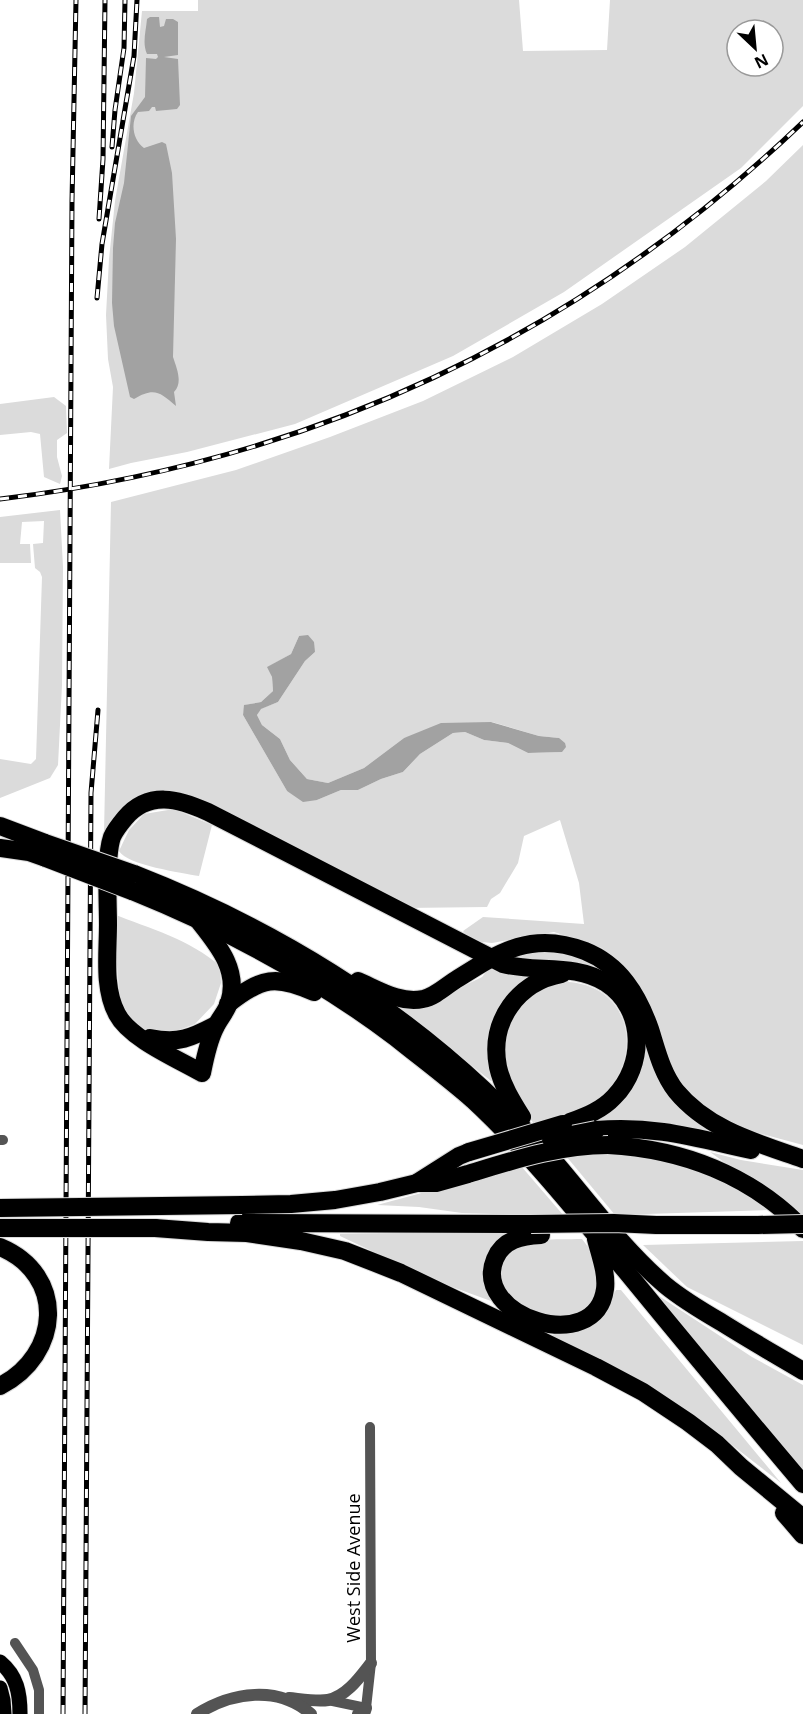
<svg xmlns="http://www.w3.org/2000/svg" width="803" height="1714" font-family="'Open Sans',sans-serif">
  <rect width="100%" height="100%" fill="#fff"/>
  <g fill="#dbdbdb" fill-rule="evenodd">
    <path d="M198,0H519L523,51L607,50L610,0H803V106L741,168L564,292L453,356L295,424L187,452L131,463L109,469L113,387L108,359L106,315L109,259L115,201L134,93L142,11H198ZM737,30H773V66H737Z"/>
    <path d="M803,145V1145L736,1127L698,1103L671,1073L637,983L602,948L554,932L492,943L471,941L463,931L483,917L584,924L579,883L560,820L524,836L518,863L500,893L491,899L487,907L405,908L250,825L177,792L130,800L104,833L111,502L236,470L330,437L423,401L513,357L602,304L685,247L766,181ZM299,636L315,652L305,661L278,702L260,709L257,715L262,725L280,739L290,760L307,779L328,783L364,768L404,738L492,722L539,736L559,738L561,752L528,753L508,743L484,740L465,732L453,733L420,754L403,772L381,779L358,790H341L317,800L287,791L243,715L245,705L261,702L273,691L272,677L268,667L291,654Z"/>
    <path d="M54,397L66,406L67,433L57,440V457L62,476L60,484L44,477L40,434L31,432L0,435V404Z"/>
    <path d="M60,510L63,567L62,685L58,765L50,778L0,798V759L31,764L36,759L42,577L40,572L35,568L33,544L43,543L44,521L22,522L20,544H30L31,563H0V517Z"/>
    <path d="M174,809L212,825L199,876C182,873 127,865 119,851L129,830L144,814Z"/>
    <path d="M113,914C149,928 191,940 220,966L221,983L214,1004L195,1024L171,1033L144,1031L129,1020L120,1003Z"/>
    <path d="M549,948C585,952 618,971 635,1004C646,1028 651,1055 662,1079C672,1100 692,1114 710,1128L709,1131L654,1123H623L575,1127L573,1125C587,1120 603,1115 614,1105C653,1070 652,1003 604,976C576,960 541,966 510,960L509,955L531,949Z"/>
    <path d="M491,966L550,973L516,990L495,1078L491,1081L388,999L435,1000L482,977Z"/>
    <path d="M569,982C633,987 645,1060 599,1099C582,1113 556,1118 535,1125L524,1111L503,1063L508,1024L530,993L555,983Z"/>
    <path d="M710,1152L741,1160L803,1170V1214H796Z"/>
    <path d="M592,1153L618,1154L668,1161L722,1181L771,1210L615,1215L566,1156Z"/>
    <path d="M521,1166L564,1216L462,1213L419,1207L377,1205Z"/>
    <path d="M523,1231L487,1283L491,1301L433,1280L340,1236V1234Z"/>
    <path d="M582,1239L592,1252L599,1286L594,1298L587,1307L571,1317L531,1313L502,1288L501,1261C523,1235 551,1240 582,1239Z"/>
    <path d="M803,1241V1345L687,1287L643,1245Z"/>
    <path d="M616,1290H621L781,1483L692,1414L548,1336L567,1331L604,1311Z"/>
    <path d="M656,1294L752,1357L803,1385V1471Z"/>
  </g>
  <g fill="#a2a2a2">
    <path d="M150,17H159L160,27L164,26L166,19H173L178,22V55L164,57L178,59L180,105L177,109L156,111L155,107H152L149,111L138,112C130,123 133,140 144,148L162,142L166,144L172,173L176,239L173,357C177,369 183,383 174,392L176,406C160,392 154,387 134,399L130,397L114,326L112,303L113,248L115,223L124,183L131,116L145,97L146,58L156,59L158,57L157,54H147C142,43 146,31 147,19Z"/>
    <path d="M308,635L314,642L315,652L305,661L278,702L261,709L257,715L262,725L280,739L290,760L307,779L328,783L364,768L404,738L441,723L491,722L539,736L559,738L565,743L566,747L562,752L528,753L508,743L484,740L465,732L453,733L420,754L403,772L381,779L358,790H341L317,800L303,802L287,791L243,715L244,705L261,702L273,691L272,677L267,667L291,654L299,636Z"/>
  </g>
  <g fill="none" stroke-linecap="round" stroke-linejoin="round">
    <g stroke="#dbdbdb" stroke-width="16">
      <g id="primary">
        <path d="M0,1662C17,1676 20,1693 20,1714"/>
        <path d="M0,1688L3,1700L4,1714"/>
      </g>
    </g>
    <g stroke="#dbdbdb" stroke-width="20">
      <g id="motorway">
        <path d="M0,826L45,843"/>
        <path d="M0,848L29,852L46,858"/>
        <path d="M134,874C262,924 381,994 483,1089C507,1112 531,1135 553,1160C589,1202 622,1248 665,1285C682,1299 702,1311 721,1322C748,1339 776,1355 803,1371"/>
        <path d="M132,891C226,929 314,976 395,1037C421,1058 448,1078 473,1100C529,1152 576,1212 625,1270C684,1342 743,1413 803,1484"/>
        <path d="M198,920C217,944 240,970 229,1003C226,1012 219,1019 215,1028C208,1042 205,1058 202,1073C178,1059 130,1039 117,1014C103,988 108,953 108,924C108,902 105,857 112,837C115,830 120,824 125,818C149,790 179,799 208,812L503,964C536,973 575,963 606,983C646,1009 645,1066 614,1097C602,1110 586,1116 570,1122"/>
        <path d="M358,981C377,989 400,1004 423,999C434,997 445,987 454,981C498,953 531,930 585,951C620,965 638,995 650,1029C657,1051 662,1073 676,1091C708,1130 758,1143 803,1159"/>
        <path d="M228,1004C262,977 276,975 314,992"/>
        <path d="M150,1038C178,1044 191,1038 216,1025"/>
        <path d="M522,1117C512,1101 502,1085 498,1067C489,1021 518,982 562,974"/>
        <path d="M596,1130C654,1125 696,1138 751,1150"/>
        <path d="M608,1145C682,1149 751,1175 803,1229"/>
        <path d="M418,1182L459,1156L469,1152"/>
        <path d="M242,1205L291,1204L335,1200L380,1192L417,1183H436L468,1174"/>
        <path d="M239,1223L531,1224"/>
        <path d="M656,1225H758"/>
        <path d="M155,1228L208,1232L247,1233L301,1241L345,1251L401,1273L596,1367L643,1392L688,1422L717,1444L741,1467L803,1518"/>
        <path d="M541,1235C522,1236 503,1239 495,1259C471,1317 596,1357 605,1289C607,1273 600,1255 596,1239"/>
        <path d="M0,1247C67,1275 61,1355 0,1386"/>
        <path d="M784,1513L803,1535"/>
      </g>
    </g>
    <g stroke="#545454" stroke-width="10">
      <path d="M0,1140H3"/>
      <path d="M15,1643L33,1670L39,1690V1714"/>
      <path d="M328,1700L366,1708"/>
      <path d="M357,1714L366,1708L371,1663L370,1427"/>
    </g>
    <g stroke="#545454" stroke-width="12">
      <path d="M289,1698C300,1699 318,1702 328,1700C347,1696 360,1677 371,1663"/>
      <path d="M197,1714C232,1692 278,1685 311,1714"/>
      <path d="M364,1714L366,1708"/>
    </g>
    <use href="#primary" stroke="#000" stroke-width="15"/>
    <use href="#motorway" stroke="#000" stroke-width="18"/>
    <g stroke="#000" stroke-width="5">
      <g id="rail">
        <path d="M112,147L115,110L124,48L125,0"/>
        <path d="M99,219L103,159L105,0"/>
        <path d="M97,298L102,244L134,56L137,0"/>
        <path d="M0,499C311,462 577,338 803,122"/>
        <path d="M63,1714L72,201L76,0"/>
        <path d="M85,1714L91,793L98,710"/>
      </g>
    </g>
    <use href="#rail" stroke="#fff" stroke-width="3" stroke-dasharray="9" stroke-linecap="butt"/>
    <g stroke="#dbdbdb" stroke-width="20" stroke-linecap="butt">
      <g id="motorway-bridge">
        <path d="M45,843L134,874"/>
        <path d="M46,858L132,891"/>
        <path d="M551,1139L596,1130"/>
        <path d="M469,1152L563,1124"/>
        <path d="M468,1174C514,1160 559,1145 608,1145"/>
        <path d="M0,1208L242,1205"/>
        <path d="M531,1224L614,1223L656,1225"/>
        <path d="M758,1225L803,1224"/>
        <path d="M0,1228H155"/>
      </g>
    </g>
    <use href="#motorway-bridge" stroke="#000" stroke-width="18"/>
  </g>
  <g text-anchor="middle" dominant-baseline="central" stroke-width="4.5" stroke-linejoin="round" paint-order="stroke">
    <g font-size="18" fill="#000" stroke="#fff">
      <text transform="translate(353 1568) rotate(-90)">West Side Avenue</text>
    </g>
  </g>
  <g transform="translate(755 48) rotate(154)"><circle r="28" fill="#ffffff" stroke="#999999" stroke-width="1.5"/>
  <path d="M0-4.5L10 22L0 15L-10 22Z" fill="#000000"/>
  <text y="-9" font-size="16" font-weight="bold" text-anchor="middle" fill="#000000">N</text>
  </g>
</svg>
